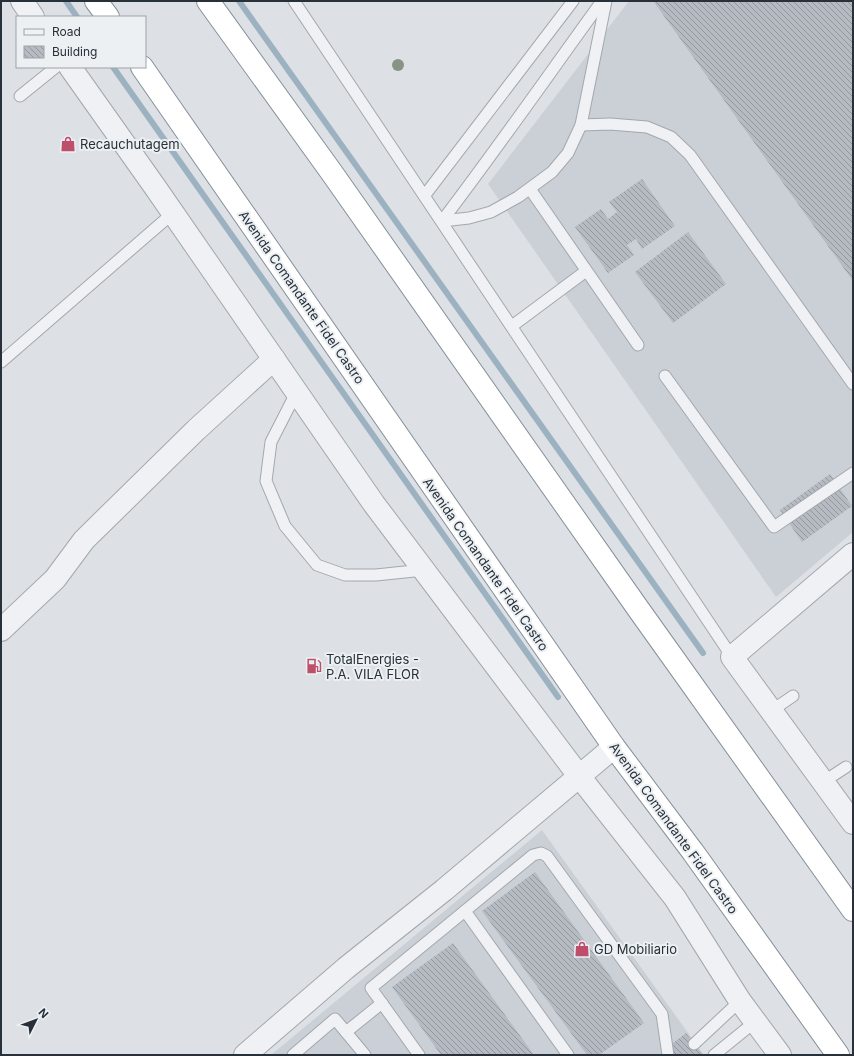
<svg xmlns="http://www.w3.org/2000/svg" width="854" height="1056" font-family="Inter,sans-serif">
  <defs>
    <pattern id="building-back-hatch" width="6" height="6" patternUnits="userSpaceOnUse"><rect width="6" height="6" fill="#b5bbc1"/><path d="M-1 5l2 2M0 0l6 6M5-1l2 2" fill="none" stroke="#93989e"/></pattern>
  </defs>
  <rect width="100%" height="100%" fill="#dde1e5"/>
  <g fill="#cbd0d6">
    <path d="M629,1H853V532L776,597L488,184Z"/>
    <path d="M542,830L704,1055H271Z"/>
  </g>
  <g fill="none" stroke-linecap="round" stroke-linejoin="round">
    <g stroke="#9cb2c1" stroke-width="6">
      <path d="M66,1L77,17"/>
      <path d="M239,1L703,653"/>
      <path d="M113,67L558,697"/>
    </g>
  </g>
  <g fill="url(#building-back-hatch)">
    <path d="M655,1H853V281L654,2Z"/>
    <path d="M642,179L675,226L642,249L636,239L627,245L634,255L608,273L575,227L601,209L608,219L617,212L609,202Z"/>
    <path d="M688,232L726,284L673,323L635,272Z"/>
    <path d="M830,474L852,506L802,542L780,510Z"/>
    <path d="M535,872L644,1023L599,1055H587L482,911Z"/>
    <path d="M453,943L534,1055H441L392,987Z"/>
    <path d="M686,1033L703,1055H674L668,1047Z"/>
  </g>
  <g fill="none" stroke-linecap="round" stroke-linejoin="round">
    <g stroke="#a3a8ae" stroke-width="13">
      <g id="lane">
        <path d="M294,1L732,657"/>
        <path d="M20,96L56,67"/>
        <path d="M581,125L610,124L647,127L671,137L690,155L853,384"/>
        <path d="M530,189L638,345"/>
        <path d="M425,195L573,1"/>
        <path d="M442,221L469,218L491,212L518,197L552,172L568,153L581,125L606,1"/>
        <path d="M442,221C497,149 549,74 602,1"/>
        <path d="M512,326L586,271"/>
        <path d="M1,362L173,213"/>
        <path d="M665,376L774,527L853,473"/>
        <path d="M296,393L271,442L266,481L285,526L317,565L345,575H376L424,570"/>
        <path d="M771,711L793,696"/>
        <path d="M823,782L846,767"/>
        <path d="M465,911L568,1055"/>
        <path d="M346,1032L382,1003"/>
        <path d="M694,1044L740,1001"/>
        <path d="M293,1055L335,1019L365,1055"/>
        <path d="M419,1055L371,988L533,855L541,853L547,856L662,1014L668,1055"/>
        <path d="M714,1055L756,1021"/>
      </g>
    </g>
    <g stroke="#a3a8ae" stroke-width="24">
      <g id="street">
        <path d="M22,1L33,17"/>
        <path d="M70,67L155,187L374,504L579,776L675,898L740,1001L780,1055"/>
        <path d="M853,554L732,657L853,823"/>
        <path d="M1,630L55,579L84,540L196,430L274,359"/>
        <path d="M245,1055L346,968L444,890L614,747"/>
      </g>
    </g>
    <g stroke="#86909a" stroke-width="24">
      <g id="highway">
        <path d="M96,1L108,17"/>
        <path d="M208,1L332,173L639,610L853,910"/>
        <path d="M142,67L614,747L693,852L838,1055"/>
      </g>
    </g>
    <use href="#lane" stroke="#eff1f4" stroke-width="11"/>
    <use href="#street" stroke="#eff1f4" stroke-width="22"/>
    <use href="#highway" stroke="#fff" stroke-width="22"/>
  </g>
  <circle fill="#879385" cx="398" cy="65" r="6"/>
  <defs>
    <g id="shop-bare" transform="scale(1.2)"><path d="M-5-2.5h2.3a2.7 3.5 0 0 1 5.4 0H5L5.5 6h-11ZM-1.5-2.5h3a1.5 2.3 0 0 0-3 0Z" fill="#bd4f6b" stroke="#ecf0f3" stroke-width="2.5" paint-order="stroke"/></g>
    <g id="fuel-bare" transform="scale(1.2)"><path d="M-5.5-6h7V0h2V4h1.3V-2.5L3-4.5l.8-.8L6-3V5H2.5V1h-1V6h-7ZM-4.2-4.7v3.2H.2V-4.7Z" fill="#bd4f6b" stroke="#ecf0f3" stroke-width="2.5" paint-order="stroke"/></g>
  </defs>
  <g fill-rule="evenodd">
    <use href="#shop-bare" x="68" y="144"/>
    <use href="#fuel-bare" x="314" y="666"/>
    <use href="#shop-bare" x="582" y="949"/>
  </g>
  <g text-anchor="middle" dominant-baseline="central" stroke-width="4" stroke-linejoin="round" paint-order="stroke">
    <g font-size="13" fill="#28303a" stroke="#ecf0f3" text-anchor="start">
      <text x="80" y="144">Recauchutagem</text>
      <text x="326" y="659">TotalEnergies -<tspan x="326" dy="15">P.A. VILA FLOR</tspan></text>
      <text x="594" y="949">GD Mobiliario</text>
    </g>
    <g font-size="13" fill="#28303a" stroke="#ecf0f3">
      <text transform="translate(302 297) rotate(55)">Avenida Comandante Fidel Castro</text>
      <text transform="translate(486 564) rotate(55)">Avenida Comandante Fidel Castro</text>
      <text transform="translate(674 828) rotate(54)">Avenida Comandante Fidel Castro</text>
    </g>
  </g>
  <rect width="854" height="1056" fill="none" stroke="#28303a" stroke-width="4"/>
  <rect x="16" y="16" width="130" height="52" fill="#ecf0f3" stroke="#9ea3a9"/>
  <rect x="24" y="29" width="20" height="6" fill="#eff1f4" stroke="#9ea3a9"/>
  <text x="52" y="36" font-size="12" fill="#28303a">Road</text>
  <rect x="24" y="46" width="20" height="12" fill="url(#building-back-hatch)" stroke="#9ea3a9"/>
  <text x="52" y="56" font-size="12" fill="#28303a">Building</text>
  <g transform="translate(36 1020) rotate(48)" stroke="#ecf0f3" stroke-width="3" paint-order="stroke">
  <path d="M0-3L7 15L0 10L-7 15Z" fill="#28303a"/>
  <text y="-6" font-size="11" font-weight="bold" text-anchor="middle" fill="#28303a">N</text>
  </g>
</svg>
